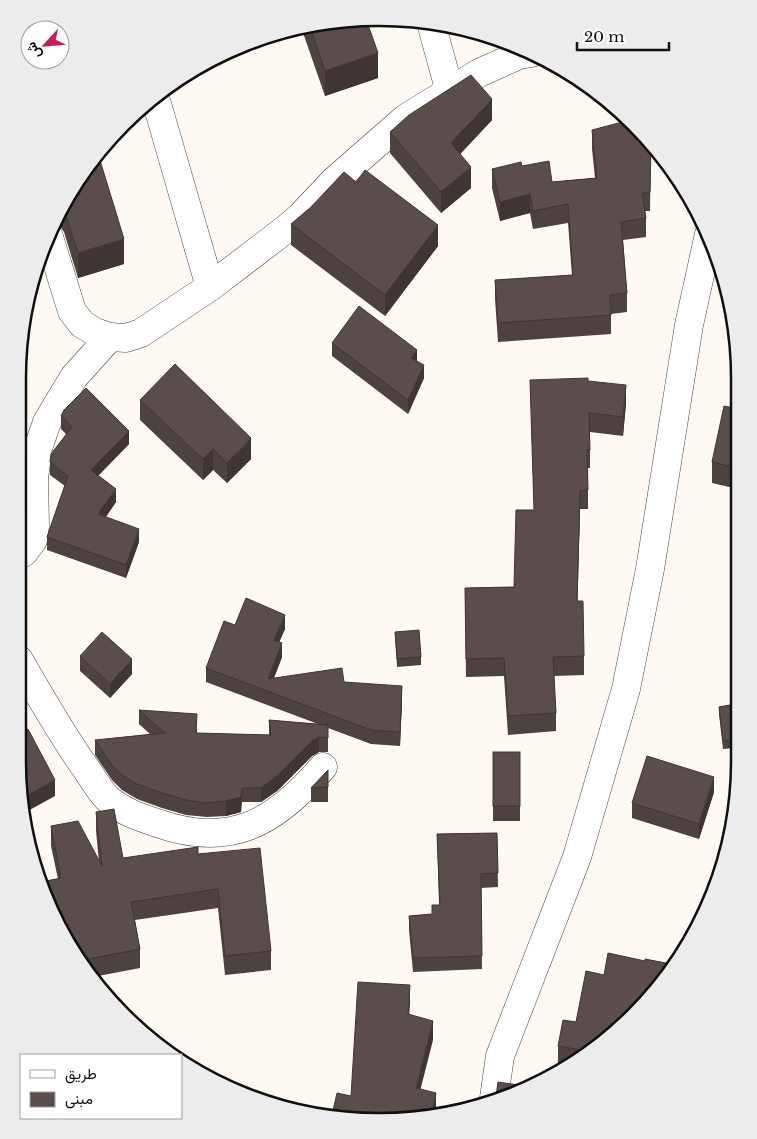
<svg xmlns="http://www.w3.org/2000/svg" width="757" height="1139" font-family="'Libre Baskerville',Vazirmatn,serif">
  <rect width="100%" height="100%" fill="#fff9f3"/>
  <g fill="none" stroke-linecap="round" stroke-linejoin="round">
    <g stroke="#434343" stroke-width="29">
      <g id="minor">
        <path d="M431,23L450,92"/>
        <path d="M155,97L210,287"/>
        <path d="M49,237L72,311L82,324L95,332L110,337L126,338L141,333L210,287L286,229L300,217L334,181L406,118L479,73L519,55L531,53"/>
        <path d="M21,554L24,552L33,540L35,526L34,478L38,448L47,422L74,377L110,337"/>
        <path d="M19,660C41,698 63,737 89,773C94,781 100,791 107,798C121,811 139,817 157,823C230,849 275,823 323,767"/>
        <path d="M494,1098L500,1056L577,857L626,689L650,569L689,325L709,234"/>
      </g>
    </g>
    <use href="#minor" stroke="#fff" stroke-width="28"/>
  </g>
  <g fill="#4d4240">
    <path d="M366,19L378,78L325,96L301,27L308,24Z"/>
    <path d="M492,120L460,154L471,188L441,213L390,153V132Z"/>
    <path d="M592,130L651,144L650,211H645L646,218V237L623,240L627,293V312L611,314V334L498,342L495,299V280L572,275L568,223L533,229L530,213L500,221L492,188V169L522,166L552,182L595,178L592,149Z"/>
    <path d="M99,157L124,264L78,278L64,232L59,225L53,223L55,219Z"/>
    <path d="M356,182L438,246L385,316L291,245V224Z"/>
    <path d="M718,261L732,308L734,319L728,320L718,273Z"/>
    <path d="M332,343L417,362L424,378L408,414L332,356Z"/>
    <path d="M530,380L588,381L626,403L623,436L590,432V468H588V509H580L577,601L584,656V675L554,676L556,713V731L508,735L504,676L466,677L465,588L514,587L534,510Z"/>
    <path d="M140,400L251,459L227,483L213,470L203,480L140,420Z"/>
    <path d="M739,409L738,489L712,483V462Z"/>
    <path d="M61,416L129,444L98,476L116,502L106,517L139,542L126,578L47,550V537L65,486L50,475V462L67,435L61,429Z"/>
    <path d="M235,625L285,629L279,642L282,657L274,678L344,682L402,700L400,746L371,744L328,728V752H319L312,756L277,791L261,802H242L241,812L226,816L207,817L186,815L162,808L137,799L122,790L112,780L95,755V740L150,734L139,724V710L197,729V733L269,735V720L318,724L206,682V668Z"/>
    <path d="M395,632L421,657V665L397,667Z"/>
    <path d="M80,656L132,674L110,698L80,671Z"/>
    <path d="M735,704L734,748L723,749L719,714V707Z"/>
    <rect x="493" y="752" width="27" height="69"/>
    <path d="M328,770V802H311V788Z"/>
    <path d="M714,792L699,839L632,818V803Z"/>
    <path d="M96,812L123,858L198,854L271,951V970L225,975L218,908L135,920L140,949V968L93,977L78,961L46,896V881L58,879L51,846V826L99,862L96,831Z"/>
    <path d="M497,833L498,887L481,888L482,969L413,972L409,930V916L432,914L439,905L437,834Z"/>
    <path d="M634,1016L566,1068L558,1067V1046L576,1022Z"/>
  </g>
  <g fill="#3f3634">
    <path d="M378,53V78L325,96V71Z"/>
    <path d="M492,99V120L451,164V143Z"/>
    <path d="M471,167V188L441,213V192Z"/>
    <path d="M530,194V213L500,221V202Z"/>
    <path d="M438,225V246L385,316V295Z"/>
    <path d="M124,239V264L78,278V253Z"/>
    <path d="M417,350V363L411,358Z"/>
    <path d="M424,365V378L408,414V400Z"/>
    <path d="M626,385V403L623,436V417Z"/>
    <path d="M129,431V444L91,483V470Z"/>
    <path d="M251,438V459L227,483V463Z"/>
    <path d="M213,449V470L203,480V459Z"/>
    <path d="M116,489V502L98,527V514Z"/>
    <path d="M580,491V509L577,620V601Z"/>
    <path d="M139,529V542L126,578V565Z"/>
    <path d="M285,615V629L274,654V640Z"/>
    <path d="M282,643V657L268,693V679Z"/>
    <path d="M132,659V674L110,698V684Z"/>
    <path d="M402,686V700L400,746V732Z"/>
    <path d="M319,737V752L312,756L277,791L261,802V788L312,741Z"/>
    <path d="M714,777V792L699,839V824Z"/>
    <path d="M55,780V796L26,812L24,797Z"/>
    <path d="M242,788L241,812L226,816V801Z"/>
    <path d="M410,985V1004L408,1033V1014Z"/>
    <path d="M433,1021V1040L416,1107V1088Z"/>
    <path d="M436,1093V1112L435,1115L431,1116Z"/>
  </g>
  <g fill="#5a4d4b" stroke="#3f3634">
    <path d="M366,19L378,53L325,71L309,24Z"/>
    <path d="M471,75L492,99L451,143L471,167L441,192L390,132L409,115Z"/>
    <path d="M630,120L634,123L651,144L650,192L642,193L646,218L621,222L627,293L610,295L611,315L498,323L495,280L573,275L568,204L533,211L530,194L500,202L492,169L521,162L522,166L549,161L552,182L597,178L592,130Z"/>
    <path d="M99,157L124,239L78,253L63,207Z"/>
    <path d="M365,170L438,225L385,295L291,224L311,207L344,172L356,182Z"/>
    <path d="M721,269L731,304L728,305Z"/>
    <path d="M359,306L417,350L411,358L424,365L408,400L332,343Z"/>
    <path d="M175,364L251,438L227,463L213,449L203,459L140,400Z"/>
    <path d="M588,378V381L626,385L623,417L589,413L590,450L587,449L588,490L580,491L577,601H583L584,656L553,657L556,713L508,716L504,658L466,659L465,588L514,587L516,510H534L530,380Z"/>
    <path d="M86,388L129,431L91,470L116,489L98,514L139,529L126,565L47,537L68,476L50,462L51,454L72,427L61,416L64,410Z"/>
    <path d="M724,406L739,409L738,468L712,462Z"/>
    <path d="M246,598L285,615L274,640L282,643L268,679L342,668L344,682L402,686L400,732L371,730L206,668L224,621L235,625Z"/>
    <path d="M419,630L421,657L397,659L395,632Z"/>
    <path d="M102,632L132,659L110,684L80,656Z"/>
    <path d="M735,704L734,740L723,741L719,707Z"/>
    <path d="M139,710L197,714L196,733L271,735L269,720L328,725V738L319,737L312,741L277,776L261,788H242L241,797L226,801L207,803L186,800L162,793L137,784L122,775L112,765L95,740L165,733Z"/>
    <path d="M18,727L21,733L28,729L55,780L24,797L18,760Z"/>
    <rect x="493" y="752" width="27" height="54"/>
    <path d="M647,756L714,777L699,824L632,803Z"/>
    <path d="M328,770V787L311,788Z"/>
    <path d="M114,809L123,858L198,847V854L260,848L271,951L225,956L218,889L131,902L140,949L78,961L50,904L46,881L61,878L51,826L78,821L102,866L96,812Z"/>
    <path d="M497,833L498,873L481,874L482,956L413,958L409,916L432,914V905H440L437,834Z"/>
    <path d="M608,953L645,961V959L671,964L634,1016L587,1051L558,1046L563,1020L576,1022L586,971L604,975Z"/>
    <path d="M358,982L410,985L408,1014L433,1021L416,1088L436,1093L431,1116L355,1121L332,1115L337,1093L351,1096Z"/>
    <path d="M498,1082L525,1086L496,1097Z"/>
  </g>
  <path d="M0 0H757V1139H0ZM378 26H379A352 352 0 0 1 731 378V761A352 352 0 0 1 379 1113H378A352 352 0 0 1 26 761V378A352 352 0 0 1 378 26Z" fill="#ececec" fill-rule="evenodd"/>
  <path fill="none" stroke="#101010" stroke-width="2.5" d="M378 26H379A352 352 0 0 1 731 378V761A352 352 0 0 1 379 1113H378A352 352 0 0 1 26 761V378A352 352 0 0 1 378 26Z"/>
  <rect x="20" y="1054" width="162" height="65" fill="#ffffff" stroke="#9f9f9f"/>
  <rect x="30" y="1070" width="25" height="8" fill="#ffffff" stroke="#9f9f9f"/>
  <text x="65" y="1079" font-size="15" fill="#101010">طريق</text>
  <rect x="30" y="1092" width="25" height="15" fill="#5a4d4b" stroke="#9f9f9f"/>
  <text x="65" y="1104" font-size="15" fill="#101010">مبنى</text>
  <g transform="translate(45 45) rotate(244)"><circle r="24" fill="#ffffff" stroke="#9f9f9f"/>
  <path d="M0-4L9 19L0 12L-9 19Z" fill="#cd1a53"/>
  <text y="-8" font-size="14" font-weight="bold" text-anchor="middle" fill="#101010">ش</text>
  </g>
  <path d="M577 42v8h92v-8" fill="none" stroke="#101010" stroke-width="2.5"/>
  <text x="584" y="42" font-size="15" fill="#101010" stroke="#ffffff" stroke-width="4" paint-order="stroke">20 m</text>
</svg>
